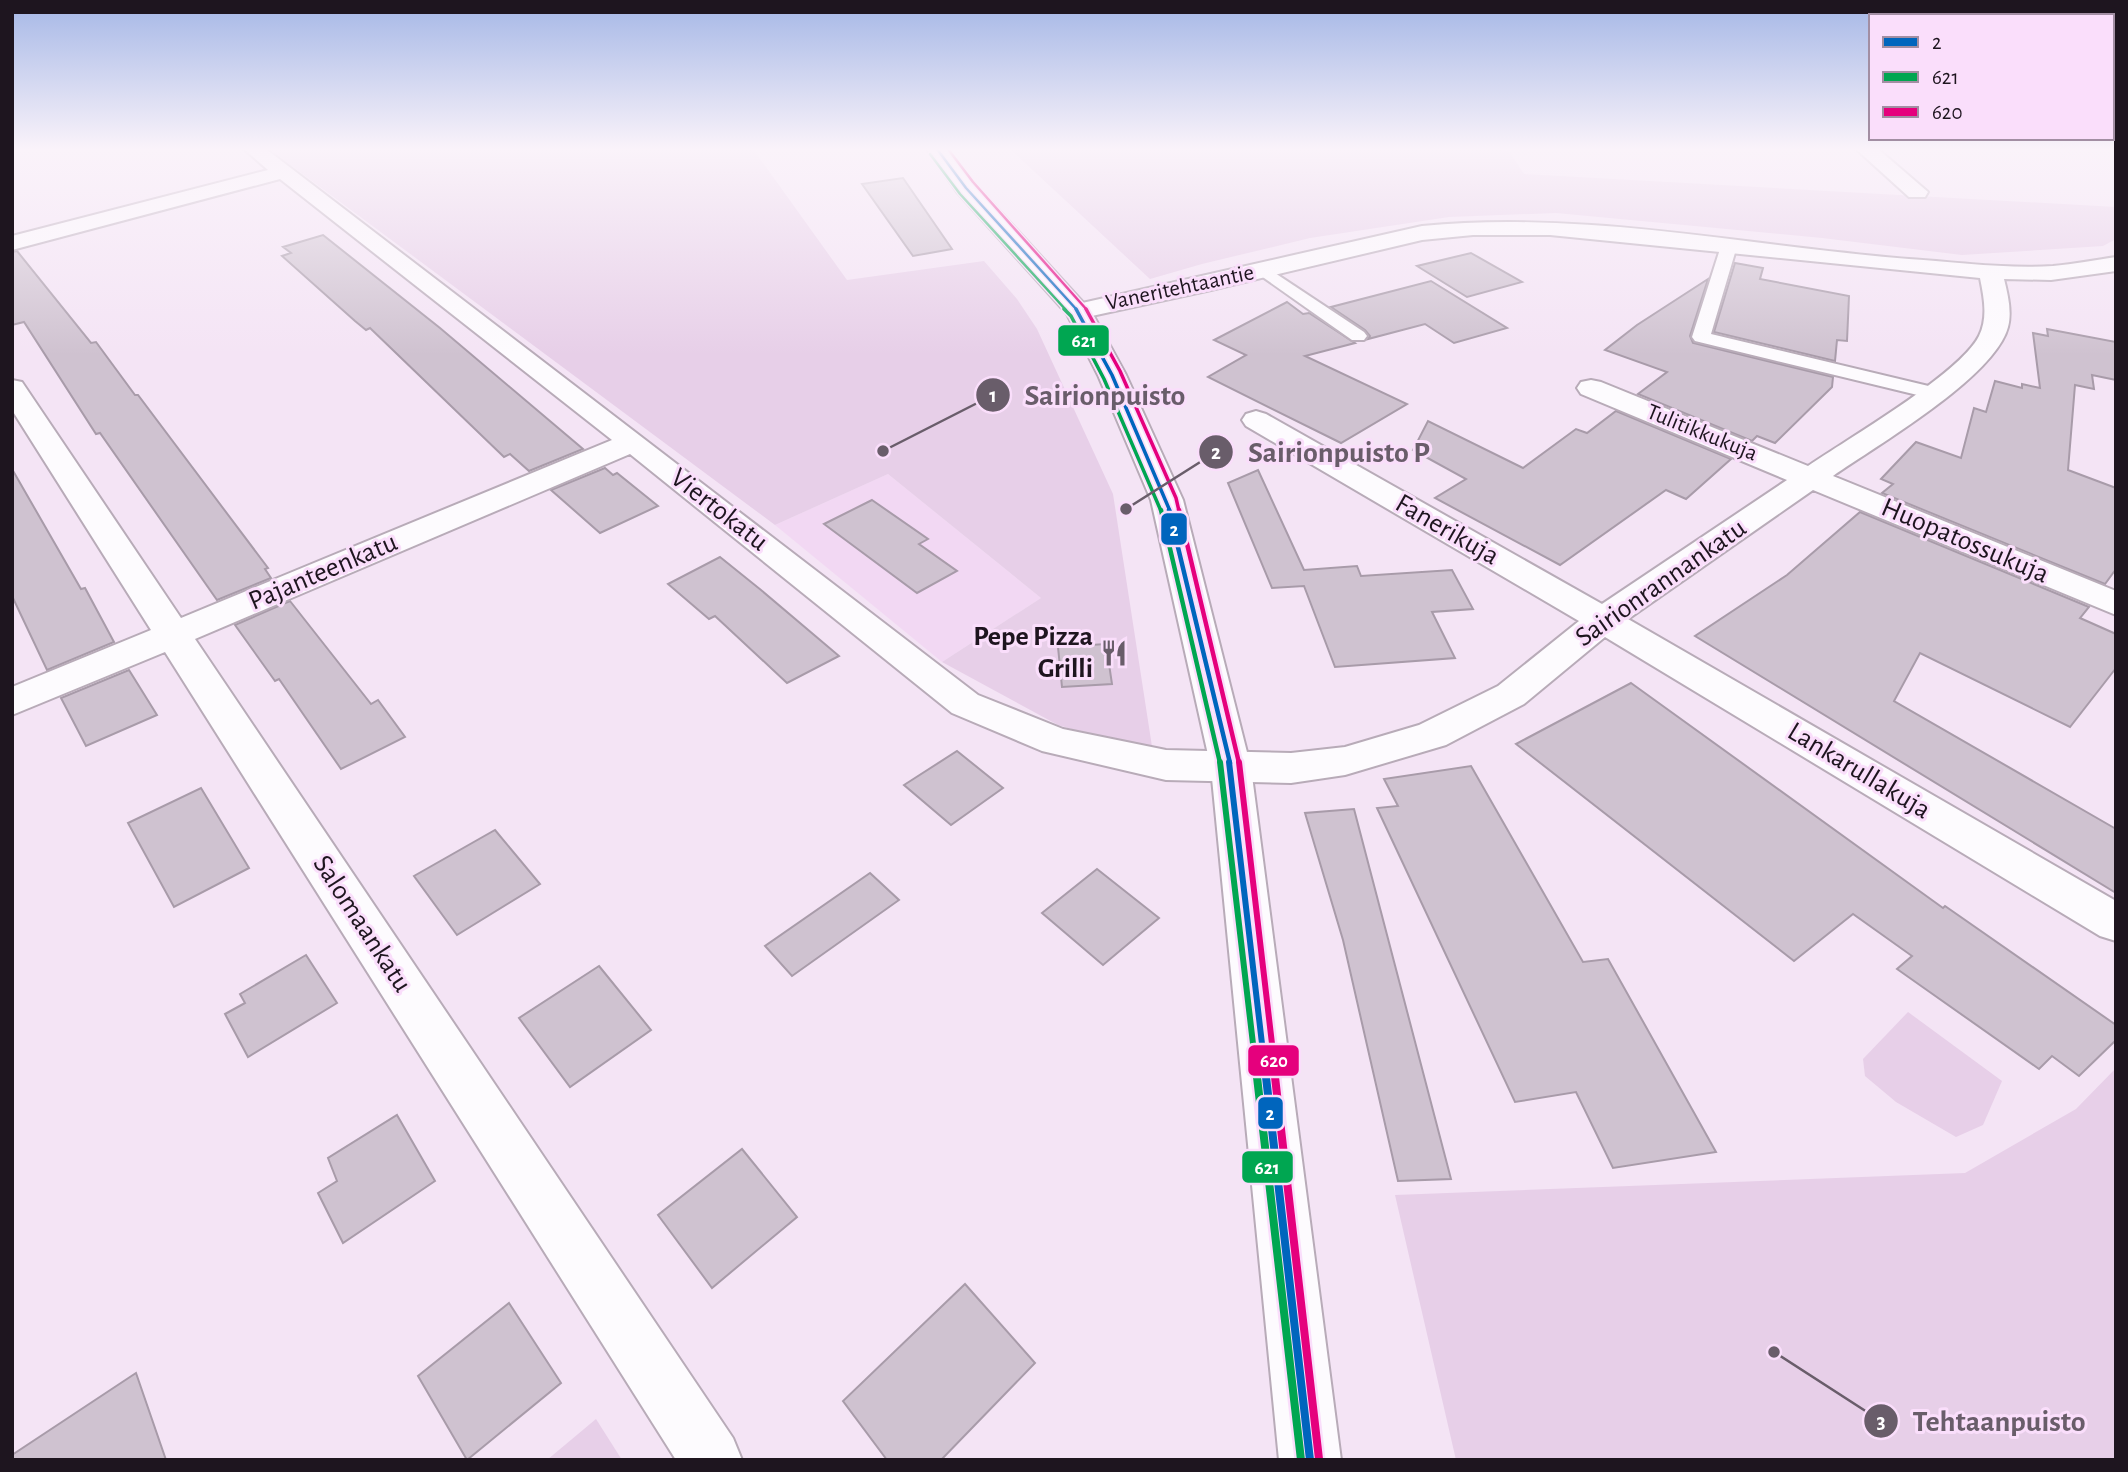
<svg xmlns="http://www.w3.org/2000/svg" width="2128" height="1472" font-family="'Alegreya Sans',sans-serif">
  <rect width="100%" height="100%" fill="#f4e4f5"/>
  <path fill="#f2d8f3" d="M888,474L1041,598L942,662L775,525Z"/>
  <g fill="#e7cfe8">
    <path d="M269,149H753L847,280L984,261L1017,299L1037,329L1113,494L1153,753L1058,725L942,662L1041,598L888,474L775,525Z"/>
    <path d="M1010,149H1489L1509,151L1524,174L2116,207V239L2103,246L1962,255L1822,238L1556,213L1449,217L1310,238L1202,264L1150,279Z"/>
    <path d="M1908,1012L2002,1081L1983,1125L1956,1137L1896,1102L1865,1076L1863,1059Z"/>
    <path d="M2116,1068V1460H1456L1395,1195L1965,1173L2076,1109Z"/>
    <path d="M596,1419L622,1460H547Z"/>
  </g>
  <g fill="#cfc2d0" stroke="#a89ba9" stroke-width="2">
    <path d="M903,178L952,249L913,256L862,184Z"/>
    <path d="M323,235L440,328L583,449L529,471L510,454L504,457L370,328L366,330L355,321L282,256L291,253L283,247Z"/>
    <path d="M17,251L91,343L96,342L135,395H138L268,568L265,569L271,578L217,600L100,433L96,434L24,322L12,325V252Z"/>
    <path d="M1471,253L1522,282L1467,297L1417,266Z"/>
    <path d="M1735,263L1763,268L1760,279L1849,296L1847,341L1837,340L1835,361L1714,332Z"/>
    <path d="M1708,279L1690,336L1693,343L1833,377L1832,387L1775,443L1757,436L1752,441L1638,394L1667,372L1605,350L1637,325Z"/>
    <path d="M1431,281L1507,328L1454,343L1425,324L1368,339L1370,336L1365,330L1331,307Z"/>
    <path d="M1287,302L1303,314L1309,313L1355,343L1305,356L1407,404L1341,443L1208,377L1246,355L1214,340Z"/>
    <path d="M2047,329L2116,342V380L2092,375L2094,389L2075,385L2068,470L2116,488V569L2105,584L1882,493L1893,484L1881,479L1916,442L1961,458L1974,408L1986,412L1995,381L2022,388V384L2040,388L2033,333L2048,336Z"/>
    <path d="M1616,411L1731,459L1686,499L1666,490L1560,565L1435,498L1466,479L1413,450L1428,421L1523,468L1576,429L1587,433Z"/>
    <path d="M605,468L613,475L617,473L658,506L600,533L551,490Z"/>
    <path d="M12,469L81,589L85,588L114,642L47,670L12,596Z"/>
    <path d="M1258,470L1304,570L1357,566L1361,576L1452,570L1473,609L1432,612L1455,658L1335,667L1304,586L1272,588L1228,483Z"/>
    <path d="M872,500L928,539L919,544L957,571L917,593L824,524Z"/>
    <path d="M1860,512L2089,607L2080,618L2116,634V668L2070,727L1920,653L1894,701L2116,829V893L1695,636L1787,575Z"/>
    <path d="M720,557L761,590L839,656L787,683L715,616L709,619L668,584Z"/>
    <path d="M290,601L371,704L378,700L405,737L341,769L279,679L275,681L235,625Z"/>
    <path d="M1106,644L1112,684L1062,687L1058,647Z"/>
    <path d="M129,670L157,715L86,746L61,698Z"/>
    <path d="M1631,683L1943,908L1945,906L2116,1025V1040L2079,1076L2052,1056L2039,1069L1897,969L1912,956L1853,914L1794,961L1516,744Z"/>
    <path d="M957,751L1003,788L951,825L904,785Z"/>
    <path d="M1471,766L1583,962L1608,959L1716,1152L1613,1168L1576,1092L1515,1102L1377,808L1398,806L1384,779Z"/>
    <path d="M201,788L249,868L174,907L128,823Z"/>
    <path d="M1354,809L1451,1179L1398,1181L1343,940L1305,813Z"/>
    <path d="M495,830L540,884L457,935L414,876Z"/>
    <path d="M1097,869L1159,918L1103,965L1042,913Z"/>
    <path d="M870,873L899,900L792,976L765,946Z"/>
    <path d="M306,955L337,1003L248,1057L225,1014L245,1003L240,994Z"/>
    <path d="M599,966L651,1030L570,1087L519,1018Z"/>
    <path d="M397,1115L435,1181L343,1243L318,1193L337,1181L328,1158Z"/>
    <path d="M742,1149L797,1217L712,1288L658,1215Z"/>
    <path d="M965,1284L1035,1363L941,1460H887L843,1401Z"/>
    <path d="M509,1303L561,1383L467,1460L418,1376Z"/>
    <path d="M136,1373L166,1460H12V1455Z"/>
  </g>
  <g fill="none" stroke-linecap="round" stroke-linejoin="round">
    <g stroke="#b8abb8" stroke-width="4">
      <g id="lane">
        <path d="M1729,241L1737,246L1711,334L1941,389L1943,393L1941,397L1934,399L1695,341L1692,337L1721,246Z"/>
        <path d="M1263,265L1364,332L1367,336L1364,340H1352L1257,273L1255,270Z"/>
      </g>
    </g>
    <g stroke="#b8abb8" stroke-width="4">
      <g id="street">
        <path d="M244,149H266L978,695L1063,729L1166,750L1291,753L1345,747L1419,725L1498,686L1579,621L1246,426L1242,420L1246,414L1256,411L1266,414L1602,604L1787,480L1581,394L1577,388L1581,382L1591,380L1601,382L1808,466C1846,440 1960,374 1979,336C1988,318 1984,298 1980,278L1550,235H1473L1422,240L1211,290L1078,319L1069,316L1065,311L1069,306L1422,226C1585,210 1747,246 1909,259C1956,262 2005,269 2053,266C2074,264 2095,260 2116,257V271L2051,280L2004,279C2008,295 2012,312 2008,327C1995,377 1876,446 1833,476L2116,591V615L1813,490L1628,619L2116,901V941L2100,936L1605,637L1524,704L1446,745L1345,775L1291,783L1166,780L1042,751L952,713L630,454L195,639L733,1438L742,1460H676L165,652L12,715V687L151,630L12,410V380L22,382L181,618L612,440L280,179L12,250V236L268,170Z"/>
        <path d="M1856,149H1878L1928,192L1925,197H1909Z"/>
      </g>
    </g>
    <g stroke="#b8abb8" stroke-width="4">
      <path id="secondary" d="M927,149H947L974,183L1091,311L1126,375L1183,500L1251,768L1341,1460H1279L1211,768L1151,500L1098,375L1067,314L958,193Z"/>
    </g>
    <use href="#lane" fill="#fdfbfe" fill-rule="evenodd"/>
    <use href="#street" fill="#fdfbfe" fill-rule="evenodd"/>
    <use href="#secondary" fill="#fdfbfe" fill-rule="evenodd"/>
    <g stroke="#fadefb" stroke-width="5">
      <path id="bus-1-far4" d="M937,149L966,188L1077,310"/>
    </g>
    <g stroke="#fadefb" stroke-width="7">
      <path id="bus-1-far3" d="M1076,309L1112,375L1170,511"/>
    </g>
    <g stroke="#fadefb" stroke-width="9">
      <path id="bus-1-far2" d="M1169,510L1230,763"/>
    </g>
    <g stroke="#fadefb" stroke-width="11">
      <path id="bus-1-far1" d="M1229,762L1266,1078"/>
    </g>
    <g stroke="#fadefb" stroke-width="13">
      <path id="bus-1" d="M1266,1077L1310,1460"/>
    </g>
    <g stroke="#fadefb" stroke-width="5">
      <path id="bus-2-far4" d="M930,154L960,194L1066,310"/>
    </g>
    <g stroke="#fadefb" stroke-width="7">
      <path id="bus-2-far3" d="M1064,309L1071,316L1104,379L1161,511"/>
    </g>
    <g stroke="#fadefb" stroke-width="9">
      <path id="bus-2-far2" d="M1161,510L1220,763"/>
    </g>
    <g stroke="#fadefb" stroke-width="11">
      <path id="bus-2-far1" d="M1220,762L1257,1078"/>
    </g>
    <g stroke="#fadefb" stroke-width="13">
      <path id="bus-2" d="M1257,1077L1301,1460"/>
    </g>
    <g stroke="#fadefb" stroke-width="5">
      <path id="bus-3-far4" d="M948,149L973,182L1087,310"/>
    </g>
    <g stroke="#fadefb" stroke-width="7">
      <path id="bus-3-far3" d="M1086,309L1120,371L1176,498L1179,511"/>
    </g>
    <g stroke="#fadefb" stroke-width="9">
      <path id="bus-3-far2" d="M1179,510L1239,763"/>
    </g>
    <g stroke="#fadefb" stroke-width="11">
      <path id="bus-3-far1" d="M1239,762L1276,1078"/>
    </g>
    <g stroke="#fadefb" stroke-width="13">
      <path id="bus-3" d="M1275,1077L1319,1459"/>
    </g>
    <use href="#bus-1-far4" stroke="#0065bd" stroke-width="2.5"/>
    <use href="#bus-1-far3" stroke="#0065bd" stroke-width="3.5"/>
    <use href="#bus-1-far2" stroke="#0065bd" stroke-width="4.5"/>
    <use href="#bus-1-far1" stroke="#0065bd" stroke-width="6"/>
    <use href="#bus-1" stroke="#0065bd" stroke-width="8"/>
    <use href="#bus-2-far4" stroke="#00a651" stroke-width="2.5"/>
    <use href="#bus-2-far3" stroke="#00a651" stroke-width="3.5"/>
    <use href="#bus-2-far2" stroke="#00a651" stroke-width="4.5"/>
    <use href="#bus-2-far1" stroke="#00a651" stroke-width="6"/>
    <use href="#bus-2" stroke="#00a651" stroke-width="8"/>
    <use href="#bus-3-far4" stroke="#e5007d" stroke-width="2.5"/>
    <use href="#bus-3-far3" stroke="#e5007d" stroke-width="3.5"/>
    <use href="#bus-3-far2" stroke="#e5007d" stroke-width="4.5"/>
    <use href="#bus-3-far1" stroke="#e5007d" stroke-width="6"/>
    <use href="#bus-3" stroke="#e5007d" stroke-width="8"/>
  </g>
  <linearGradient id="sky" x2="0" y2="1"><stop stop-color="#a5b7e6"/><stop offset="0.42" stop-color="#faf3fa"/><stop offset="1" stop-color="#faf3fa" stop-opacity="0"/></linearGradient>
  <rect width="2128" height="355" fill="url(#sky)"/>
  <defs>
    <g id="restaurant-bare" transform="scale(2.1)"><path d="M-5-6h1v4h1v-4h1v4h1v-4h1v5L-1.5 .5V6h-2V.5L-5-1ZM5-6V6H3V1.5H1.5Q1.5-4 5-6Z" fill="#695d6a" stroke="#fadefb" stroke-width="2.5" paint-order="stroke"/></g>
  </defs>
  <g fill-rule="evenodd">
    <use href="#restaurant-bare" x="1114" y="653"/>
  </g>
  <g text-anchor="middle" dominant-baseline="central" stroke-width="6" stroke-linejoin="round" paint-order="stroke">
    <g font-size="23" fill="#1e151f" stroke="#fadefb">
      <text transform="translate(1180 288) rotate(-12)">Vaneritehtaantie</text>
      <text transform="translate(1702 433) rotate(22)">Tulitikkukuja</text>
    </g>
    <g font-size="28" fill="#1e151f" stroke="#fadefb">
      <text transform="translate(719 510) rotate(38)">Viertokatu</text>
      <text transform="translate(1447 530) rotate(30)">Fanerikuja</text>
      <text transform="translate(1965 541) rotate(23)">Huopatossukuja</text>
      <text transform="translate(323 572) rotate(-23)">Pajanteenkatu</text>
      <text transform="translate(1661 583) rotate(-35)">Sairionrannankatu</text>
      <text transform="translate(1859 771) rotate(31)">Lankarullakuja</text>
      <text transform="translate(362 924) rotate(57)">Salomaankatu</text>
    </g>
    <g font-size="28" font-weight="bold" fill="#1e151f" stroke="#fadefb" text-anchor="end">
      <text x="1093" y="637">Pepe Pizza<tspan x="1093" dy="32">Grilli</tspan></text>
    </g>
  </g>
  <path fill="none" stroke="#695d6a" stroke-width="2.5" d="M883 451L993 395M1126 509L1216 452M1774 1352L1881 1421"/>
  <g fill="#695d6a" stroke="#fadefb" stroke-width="2.5">
    <circle cx="883" cy="451" r="7"/>
    <circle cx="1126" cy="509" r="7"/>
    <circle cx="1774" cy="1352" r="7"/>
    <circle cx="993" cy="395" r="18"/>
    <circle cx="1216" cy="452" r="18"/>
    <circle cx="1881" cy="1421" r="18"/>
  </g>
  <g font-size="21" text-anchor="middle" font-weight="bold" fill="#fff">
    <text x="993" y="402">1</text>
    <text x="1216" y="459">2</text>
    <text x="1881" y="1428">3</text>
  </g>
  <g font-size="30" text-anchor="middle" font-weight="bold" fill="#695d6a" stroke="#fadefb" stroke-width="6" stroke-linejoin="round" paint-order="stroke">
    <text x="1105" y="405">Sairionpuisto</text>
    <text x="1339" y="462">Sairionpuisto P</text>
    <text x="1999" y="1431">Tehtaanpuisto</text>
  </g>
  <g stroke="#fadefb" stroke-width="2.5">
    <rect x="1057" y="324" width="53" height="33" rx="7" fill="#00a651"/>
    <rect x="1160" y="512" width="28" height="34" rx="7" fill="#0065bd"/>
    <rect x="1247" y="1044" width="53" height="33" rx="7" fill="#e5007d"/>
    <rect x="1257" y="1096" width="27" height="34" rx="7" fill="#0065bd"/>
    <rect x="1241" y="1150" width="53" height="34" rx="7" fill="#00a651"/>
  </g>
  <g font-size="19" text-anchor="middle" font-weight="bold" fill="#fff">
    <text x="1084" y="347">621</text>
    <text x="1174" y="536">2</text>
    <text x="1274" y="1067">620</text>
    <text x="1270" y="1120">2</text>
    <text x="1267" y="1174">621</text>
  </g>
  <rect width="2128" height="1472" fill="none" stroke="#1e151f" stroke-width="28"/>
  <rect x="1869" y="14" width="245" height="126" fill="#fadefb" stroke="#a28ea3" stroke-width="2"/>
  <rect x="1883" y="37" width="35" height="10" fill="#0065bd" stroke="#a28ea3" stroke-width="2"/>
  <text x="1932" y="49" font-size="21" fill="#1e151f">2</text>
  <rect x="1883" y="72" width="35" height="10" fill="#00a651" stroke="#a28ea3" stroke-width="2"/>
  <text x="1932" y="84" font-size="21" fill="#1e151f">621</text>
  <rect x="1883" y="107" width="35" height="10" fill="#e5007d" stroke="#a28ea3" stroke-width="2"/>
  <text x="1932" y="119" font-size="21" fill="#1e151f">620</text>
</svg>
